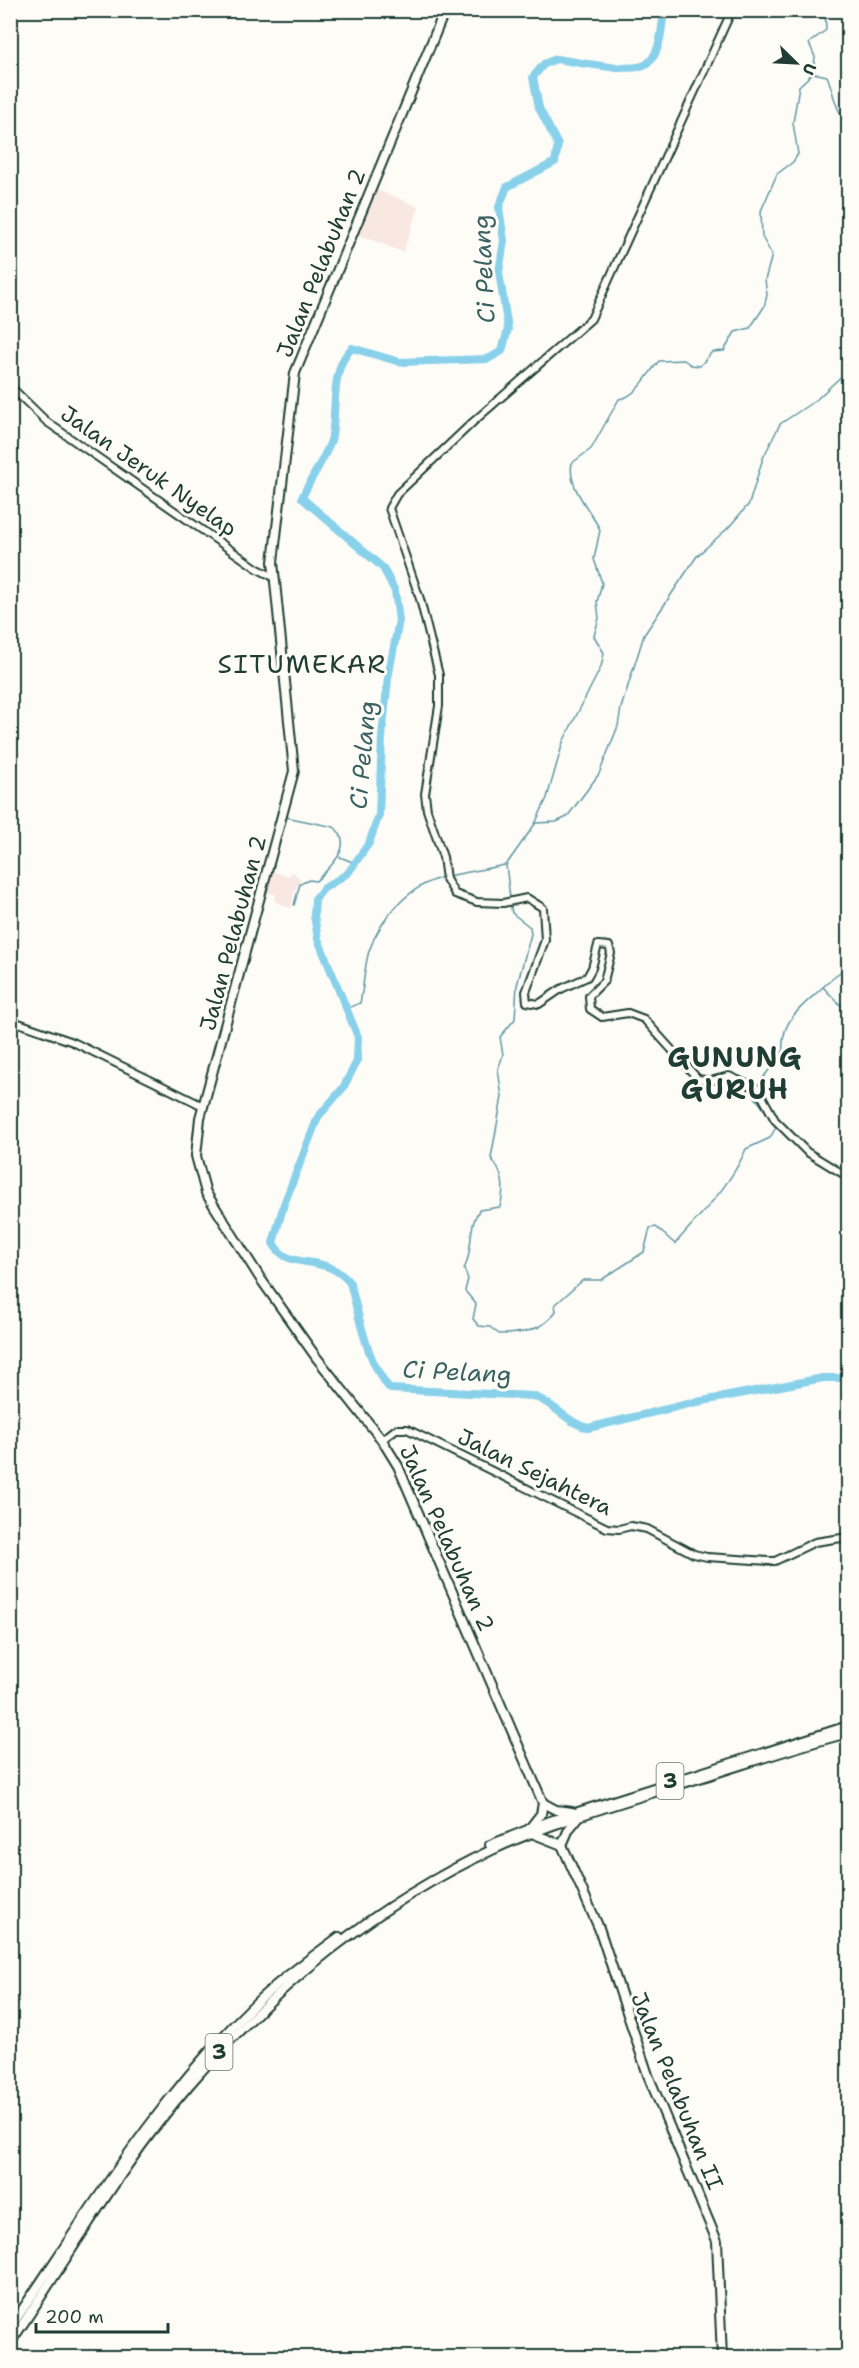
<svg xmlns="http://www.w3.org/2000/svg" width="859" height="2368" font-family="'Shantell Sans',sans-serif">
  <rect width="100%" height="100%" fill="#fdfcf7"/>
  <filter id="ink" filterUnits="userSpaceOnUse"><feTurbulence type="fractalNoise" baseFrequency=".0167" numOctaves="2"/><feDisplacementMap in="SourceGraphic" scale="12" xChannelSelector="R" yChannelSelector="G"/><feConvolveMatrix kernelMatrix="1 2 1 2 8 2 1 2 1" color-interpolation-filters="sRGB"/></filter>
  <g filter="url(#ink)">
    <g fill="#f9e7e1">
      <path d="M375,189L419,207L403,252L356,234Z"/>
      <path d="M271,871L288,876L293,872L301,880L294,892L291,909L275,901L276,894L266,892Z"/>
    </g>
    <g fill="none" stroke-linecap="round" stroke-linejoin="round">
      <g stroke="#5f96a1" stroke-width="1.5">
        <path d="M825,10L826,30L809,43L815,57L813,73L827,76C833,89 836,116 848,121"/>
        <path d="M286,817L334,827C356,846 329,868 316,881L309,880L300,884L294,905"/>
        <path d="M536,823L556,822L567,817L599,774L618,726L621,708L644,635L697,556L728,528L749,504L763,458L780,424L816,400L848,370"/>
        <path d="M340,857L355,863"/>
        <path d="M448,876L505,865"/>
        <path d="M510,898L506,865L535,824L547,798L563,742L601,667L604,653L594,636L599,618L597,602L602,583L594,559L600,530C590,509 567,487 572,463L591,449L619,399C637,397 648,373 659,361L684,360L691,365L700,366L712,352L724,351L735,332L750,328L764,307L767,295L765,280L772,255L762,237L761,211L777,174L793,162L798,154L793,123L799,86L813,73"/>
        <path d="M510,903L512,913L530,927L531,934L517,985L515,1019L500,1037L503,1055L498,1069L502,1097L491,1158C504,1174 505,1188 500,1207L479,1210C467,1229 474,1250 464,1269L468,1279L465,1291L476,1304L473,1319L479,1326L490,1327L499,1334C520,1334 544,1331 556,1311L555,1305L583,1280H601L644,1252L650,1228L656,1227L675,1244C701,1213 730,1187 746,1149L770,1138L776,1127L774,1123"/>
        <path d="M823,987L848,965"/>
        <path d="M346,1009L360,1003C364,986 364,968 369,951C380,919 409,885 444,877"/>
        <path d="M757,1086L783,1051C780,1020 802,1007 823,987L848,1013"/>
        <path d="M755,1090L752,1093L770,1117"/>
      </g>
      <path stroke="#89d1ea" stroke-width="8" d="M664,10C662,26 661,52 648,63C635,75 575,61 556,59L544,64L533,77L539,108L558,145L555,162L507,187L499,207L504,241L499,272L508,329L502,351L488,359L400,362L352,348C330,369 337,406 332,436C330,451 309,480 302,498L383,568L395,591L399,620L388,678L382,737L379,815L369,843L348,873L323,889L315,899L314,915L318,939L358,1037L357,1061L343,1088L318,1117L284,1204L273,1243C290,1274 323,1250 350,1283C360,1318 366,1361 390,1389L533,1396C554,1403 567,1423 588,1428L692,1403L823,1378H848"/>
      <g stroke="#1f3d34" stroke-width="10">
        <g id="minor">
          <path d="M732,10L591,319L473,422L397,494L389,508L420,599L439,675V706L425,794L427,810L443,857L446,879L455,894L477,902L503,903L527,898L543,908L545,940L526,992L527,1002L539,1004L561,989L587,977L592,968L598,945L609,946L611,953L604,981L589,996L590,1009L602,1017L628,1013L644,1019L698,1079L710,1081L729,1076L758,1089L775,1120L807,1152L848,1177"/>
          <path d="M10,386L47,422L258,569L274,577"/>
          <path d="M10,1020L73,1042L203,1106"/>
          <path d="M382,1440L396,1429H407L607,1528L619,1529L631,1526L647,1529L694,1554L707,1557L769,1561H775L815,1542L848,1537"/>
        </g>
      </g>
      <g stroke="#1f3d34" stroke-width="12">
        <g id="major">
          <path d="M445,10L295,373L273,562L294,771L200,1118L196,1156L206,1193L260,1278L316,1357L382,1440L398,1466L543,1803L541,1814L530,1828"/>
          <path d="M543,1803L556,1810L572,1812"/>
          <path d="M534,1834L562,1845"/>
          <path d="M490,1845L550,1821L848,1726"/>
          <path d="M562,1845L599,1928L648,2075L717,2241L722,2358"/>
          <path d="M562,1845L569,1829L578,1818"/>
          <path d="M10,2328C87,2215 158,2097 257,2002C282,1978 311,1958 339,1937"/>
          <path d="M10,2343C69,2257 121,2164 189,2085C273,1988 377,1903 494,1849C557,1820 627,1801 693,1780C745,1764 796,1746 848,1733"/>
        </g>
      </g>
      <use href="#minor" stroke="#fdfcf7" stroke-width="6"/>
      <use href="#major" stroke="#fdfcf7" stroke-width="8"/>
    </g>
  </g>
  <g text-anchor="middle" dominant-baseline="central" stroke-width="6" stroke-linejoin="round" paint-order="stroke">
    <g fill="#fdfcf7" stroke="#62766e" stroke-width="1.5">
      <rect x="656.5" y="1763" width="27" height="36" rx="4.5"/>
      <rect x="205.5" y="2034" width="27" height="36" rx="4.5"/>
    </g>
    <g font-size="21" font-weight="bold" fill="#1f3d34">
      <text x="670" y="1781">3</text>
      <text x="219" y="2052">3</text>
    </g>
    <g font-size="22" fill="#1f3d34" stroke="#fdfcf7">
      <text transform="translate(321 263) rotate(-68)">Jalan Pelabuhan 2</text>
      <text transform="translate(149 471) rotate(35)">Jalan Jeruk Nyelap</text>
      <text transform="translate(233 933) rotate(-75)">Jalan Pelabuhan 2</text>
      <text transform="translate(535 1472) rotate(26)">Jalan Sejahtera</text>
      <text transform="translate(447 1538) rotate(66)">Jalan Pelabuhan 2</text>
      <text transform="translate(677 2091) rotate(68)">Jalan Pelabuhan II</text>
    </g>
    <g font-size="24" font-style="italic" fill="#3a6262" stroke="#fdfcf7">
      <text transform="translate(484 269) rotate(-93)">Ci Pelang</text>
      <text transform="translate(363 755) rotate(-85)">Ci Pelang</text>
      <text transform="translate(457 1372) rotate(3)">Ci Pelang</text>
    </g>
    <g font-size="26" letter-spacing="1.5" fill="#1f3d34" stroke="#fdfcf7">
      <text x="302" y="663">SITUMEKAR</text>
    </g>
    <g font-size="28" font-weight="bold" letter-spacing="1.5" fill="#1f3d34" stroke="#fdfcf7">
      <text x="735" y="1057">GUNUNG<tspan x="735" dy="32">GURUH</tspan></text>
    </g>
  </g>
  <rect width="859" height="2368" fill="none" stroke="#fdfcf7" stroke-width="36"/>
  <rect x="18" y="18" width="823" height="2332" fill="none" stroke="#1f3d34" stroke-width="2" filter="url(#ink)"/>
  <g transform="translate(796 63) rotate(114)" stroke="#fdfcf7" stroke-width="4.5" paint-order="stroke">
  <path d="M0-4.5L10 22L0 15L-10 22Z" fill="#1f3d34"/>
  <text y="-9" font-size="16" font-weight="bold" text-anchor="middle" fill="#1f3d34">U</text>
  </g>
  <path d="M36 2323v9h132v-9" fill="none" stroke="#1f3d34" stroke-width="3"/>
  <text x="45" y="2323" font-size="18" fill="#1f3d34" stroke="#fdfcf7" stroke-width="4.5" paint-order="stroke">200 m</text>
</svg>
